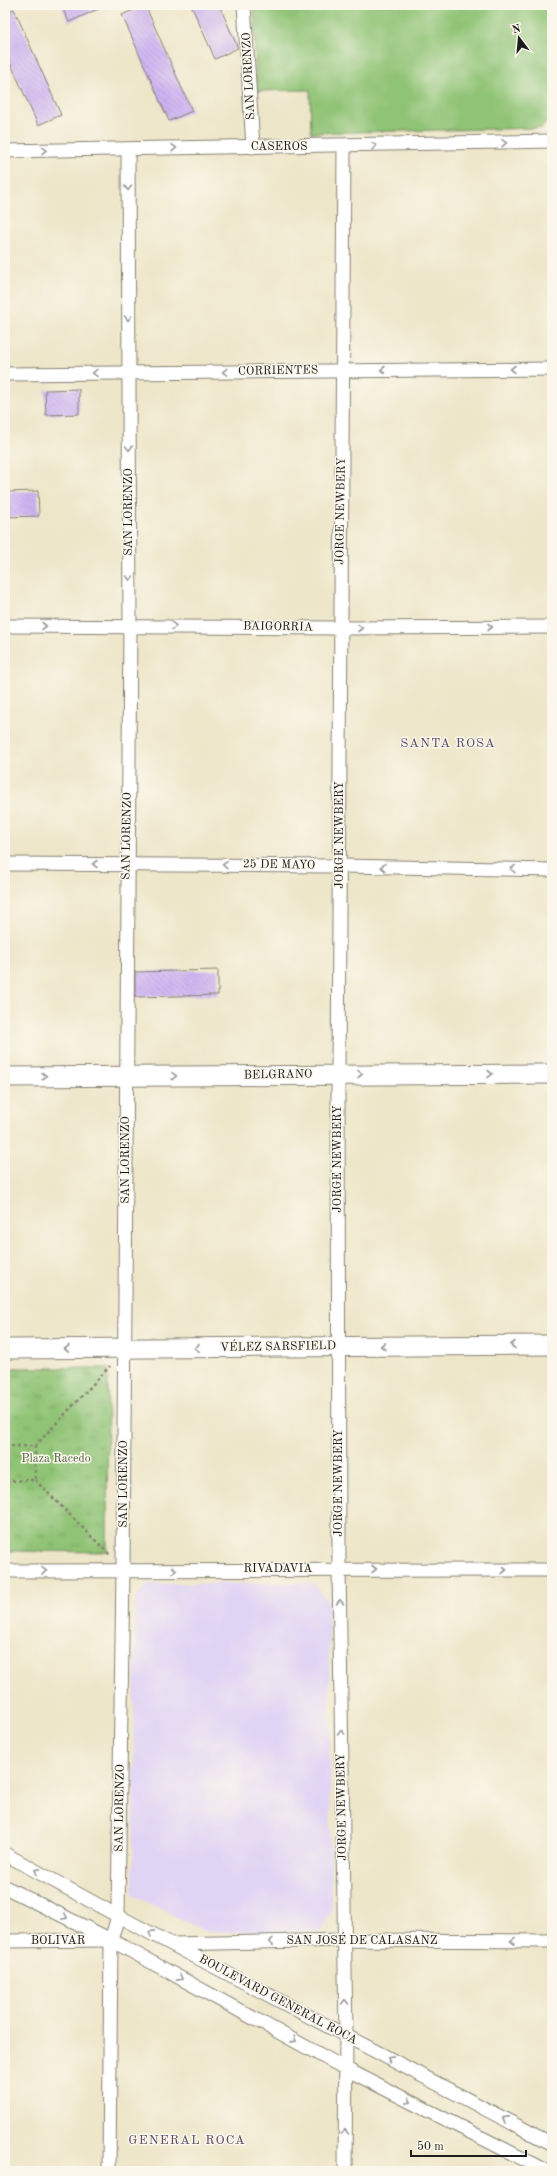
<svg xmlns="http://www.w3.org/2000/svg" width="557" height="2176" font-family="'Old Standard TT',serif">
  <defs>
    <pattern id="park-tufts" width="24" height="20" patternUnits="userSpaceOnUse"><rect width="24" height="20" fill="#8fc374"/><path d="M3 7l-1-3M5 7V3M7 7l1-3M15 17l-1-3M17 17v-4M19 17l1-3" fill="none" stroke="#7ba764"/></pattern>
    <pattern id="building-back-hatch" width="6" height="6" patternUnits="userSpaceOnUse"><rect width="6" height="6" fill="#ceb2f2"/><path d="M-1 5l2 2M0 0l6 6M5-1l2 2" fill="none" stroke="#b098cf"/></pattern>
  </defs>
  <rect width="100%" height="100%" fill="#fbf7ec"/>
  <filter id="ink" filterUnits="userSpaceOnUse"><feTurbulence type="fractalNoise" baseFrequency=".025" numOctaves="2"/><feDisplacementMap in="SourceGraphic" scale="8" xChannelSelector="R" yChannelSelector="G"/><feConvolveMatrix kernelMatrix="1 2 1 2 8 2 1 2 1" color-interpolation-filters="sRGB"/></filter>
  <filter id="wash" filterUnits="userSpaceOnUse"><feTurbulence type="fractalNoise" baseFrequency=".012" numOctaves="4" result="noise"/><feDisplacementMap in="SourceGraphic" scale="16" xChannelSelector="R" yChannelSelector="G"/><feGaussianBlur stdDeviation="0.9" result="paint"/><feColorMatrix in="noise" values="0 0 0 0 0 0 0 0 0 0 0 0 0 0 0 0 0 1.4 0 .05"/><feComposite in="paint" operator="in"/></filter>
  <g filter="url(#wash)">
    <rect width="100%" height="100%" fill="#eee6c9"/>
    <path fill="#e0d4f4" d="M313,1583L329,1602L331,1911L322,1931L206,1932L133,1895L135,1600L147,1584Z"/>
    <path fill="#8fc374" stroke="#567048" d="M254,5H552V115L542,128L311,133L310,90L256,91Z"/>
    <path fill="url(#park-tufts)" stroke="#567048" d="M5,1368H108L107,1552L5,1551Z"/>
    <g id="blocks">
      <g fill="url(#building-back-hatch)">
        <path d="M61,5H107L69,22Z"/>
        <path d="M145,5L192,111L169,121L122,15Z"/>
        <path d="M191,5H219L238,48L215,59Z"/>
        <path d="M14,9L61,115L38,125L5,51V13Z"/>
        <path d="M79,389V414L46,415L45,390Z"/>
        <path d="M38,491L39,516L5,517V492Z"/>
        <path d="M218,970V995L135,997V972Z"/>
      </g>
    </g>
  </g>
  <g filter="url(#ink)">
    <use href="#blocks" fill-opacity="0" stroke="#858172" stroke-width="1"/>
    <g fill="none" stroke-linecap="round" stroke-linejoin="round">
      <g stroke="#858172" stroke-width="15">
        <g id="street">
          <path d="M244,5L253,147"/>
          <path d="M344,146L338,1074L339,1569L346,2036L345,2171"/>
          <path d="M5,151L552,141"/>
          <path d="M5,374L552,369"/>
          <path d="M5,626L340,628L552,627"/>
          <path d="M5,864L340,866L552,870"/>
          <path d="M5,1571L552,1570"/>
          <path d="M5,1854L118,1916L552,2144"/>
          <path d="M5,1887L111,1940L346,2069L547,2171"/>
          <path d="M5,1941L109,1940"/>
          <path d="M174,1944L344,1940L552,1941"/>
          <path d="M109,2171L111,1940L118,1916L123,1570L130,625L128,149"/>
        </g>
      </g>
      <g stroke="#858172" stroke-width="21">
        <g id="secondary">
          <path d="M5,1077L552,1074"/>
          <path d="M5,1349L552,1345"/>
        </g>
      </g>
      <g stroke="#858172" stroke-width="2.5" stroke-dasharray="3 3" stroke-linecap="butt">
        <path d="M5,1446H35V1480L5,1481"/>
        <path d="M35,1446L110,1366"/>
        <path d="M35,1480L110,1555"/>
      </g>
      <use href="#street" stroke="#fff" stroke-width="13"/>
      <use href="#secondary" stroke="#fff" stroke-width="19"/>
    </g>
    <defs><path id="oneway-chevron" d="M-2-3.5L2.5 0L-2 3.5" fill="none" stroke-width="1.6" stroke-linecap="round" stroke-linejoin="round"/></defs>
    <g stroke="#999">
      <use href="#oneway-chevron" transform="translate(504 143) rotate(-1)"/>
      <use href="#oneway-chevron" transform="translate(374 146) rotate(-1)"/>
      <use href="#oneway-chevron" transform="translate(174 148) rotate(-1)"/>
      <use href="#oneway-chevron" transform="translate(44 150) rotate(-1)"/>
      <use href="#oneway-chevron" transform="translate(128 188) rotate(90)"/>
      <use href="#oneway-chevron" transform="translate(128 318) rotate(90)"/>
      <use href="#oneway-chevron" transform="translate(513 369) rotate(180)"/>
      <use href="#oneway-chevron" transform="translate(383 370) rotate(180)"/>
      <use href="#oneway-chevron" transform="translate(225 372) rotate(179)"/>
      <use href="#oneway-chevron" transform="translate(95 373) rotate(179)"/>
      <use href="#oneway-chevron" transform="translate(129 448) rotate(90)"/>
      <use href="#oneway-chevron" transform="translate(130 578) rotate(90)"/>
      <use href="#oneway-chevron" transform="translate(44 626)"/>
      <use href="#oneway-chevron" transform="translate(174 626) rotate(1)"/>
      <use href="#oneway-chevron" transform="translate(490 627)"/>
      <use href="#oneway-chevron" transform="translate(360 628)"/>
      <use href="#oneway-chevron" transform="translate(95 864) rotate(-180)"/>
      <use href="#oneway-chevron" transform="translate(225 865) rotate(-179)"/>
      <use href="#oneway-chevron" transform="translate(383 867) rotate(-179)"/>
      <use href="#oneway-chevron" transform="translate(513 869) rotate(-179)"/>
      <use href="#oneway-chevron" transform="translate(360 1074)"/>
      <use href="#oneway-chevron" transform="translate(490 1074)"/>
      <use href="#oneway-chevron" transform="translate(44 1076)"/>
      <use href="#oneway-chevron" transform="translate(174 1076) rotate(-1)"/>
      <use href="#oneway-chevron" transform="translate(513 1345) rotate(180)"/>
      <use href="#oneway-chevron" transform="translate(383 1346) rotate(180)"/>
      <use href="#oneway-chevron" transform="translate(197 1348) rotate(179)"/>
      <use href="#oneway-chevron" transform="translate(67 1349) rotate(180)"/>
      <use href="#oneway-chevron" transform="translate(374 1569)"/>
      <use href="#oneway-chevron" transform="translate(174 1570)"/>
      <use href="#oneway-chevron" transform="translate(504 1570)"/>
      <use href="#oneway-chevron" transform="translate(44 1571) rotate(-1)"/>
      <use href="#oneway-chevron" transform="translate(340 1602) rotate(-91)"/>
      <use href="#oneway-chevron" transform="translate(341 1732) rotate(-91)"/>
      <use href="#oneway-chevron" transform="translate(37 1871) rotate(-151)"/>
      <use href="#oneway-chevron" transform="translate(65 1917) rotate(27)"/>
      <use href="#oneway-chevron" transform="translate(151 1933) rotate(-152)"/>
      <use href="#oneway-chevron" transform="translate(513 1941) rotate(-180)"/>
      <use href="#oneway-chevron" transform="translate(271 1942) rotate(179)"/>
      <use href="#oneway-chevron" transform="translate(180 1978) rotate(29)"/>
      <use href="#oneway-chevron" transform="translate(345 2002) rotate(-91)"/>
      <use href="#oneway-chevron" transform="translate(294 2040) rotate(29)"/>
      <use href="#oneway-chevron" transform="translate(390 2059) rotate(-152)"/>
      <use href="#oneway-chevron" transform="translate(409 2101) rotate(27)"/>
      <use href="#oneway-chevron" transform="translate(505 2119) rotate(-152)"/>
      <use href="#oneway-chevron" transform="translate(345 2132) rotate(-90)"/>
    </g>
  </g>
  <g text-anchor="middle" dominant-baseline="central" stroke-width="3" stroke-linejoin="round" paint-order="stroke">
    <g font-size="12" fill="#1c1c1c" stroke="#fbf7ec">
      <text transform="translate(249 76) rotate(-93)">SAN LORENZO</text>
      <text x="279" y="147">CASEROS</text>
      <text transform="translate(278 371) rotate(-1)">CORRIENTES</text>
      <text transform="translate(341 511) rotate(-89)">JORGE NEWBERY</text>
      <text transform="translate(129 512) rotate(-90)">SAN LORENZO</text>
      <text transform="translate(278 627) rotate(1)">BAIGORRIA</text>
      <text transform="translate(340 835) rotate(-90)">JORGE NEWBERY</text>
      <text transform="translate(127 836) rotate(-89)">SAN LORENZO</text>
      <text transform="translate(279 865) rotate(1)">25 DE MAYO</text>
      <text transform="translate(278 1075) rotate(-1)">BELGRANO</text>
      <text transform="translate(338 1159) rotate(-90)">JORGE NEWBERY</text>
      <text transform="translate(126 1160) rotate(-90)">SAN LORENZO</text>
      <text transform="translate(278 1347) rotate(-1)">VÉLEZ SARSFIELD</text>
      <text transform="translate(339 1483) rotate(-90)">JORGE NEWBERY</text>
      <text transform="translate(124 1484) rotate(-90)">SAN LORENZO</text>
      <text x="278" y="1569">RIVADAVIA</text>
      <text transform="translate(342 1807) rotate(-91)">JORGE NEWBERY</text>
      <text transform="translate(120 1808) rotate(-89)">SAN LORENZO</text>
      <text x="58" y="1941">BOLIVAR</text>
      <text x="362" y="1941">SAN JOSÉ DE CALASANZ</text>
      <text transform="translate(278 2000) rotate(28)">BOULEVARD GENERAL ROCA</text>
    </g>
    <g font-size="12" fill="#4a5f3f" stroke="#fbf7ec">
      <text x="56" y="1459">Plaza Racedo</text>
    </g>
    <g font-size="13" letter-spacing="1" fill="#5a5067" stroke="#fbf7ec">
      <text x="448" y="743">SANTA ROSA</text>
      <text x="187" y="2140">GENERAL ROCA</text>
    </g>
  </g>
  <rect width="557" height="2176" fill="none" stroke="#fbf7ec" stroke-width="20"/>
  <g transform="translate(519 38) rotate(344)" stroke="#fbf7ec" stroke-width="3" paint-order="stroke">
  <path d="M0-3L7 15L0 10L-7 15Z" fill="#1c1c1c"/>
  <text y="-6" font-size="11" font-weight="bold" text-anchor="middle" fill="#1c1c1c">N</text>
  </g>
  <path d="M411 2150v6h115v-6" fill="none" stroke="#1c1c1c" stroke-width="2"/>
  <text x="417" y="2150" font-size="12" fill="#1c1c1c" stroke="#fbf7ec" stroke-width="3" paint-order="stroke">50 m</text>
</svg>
